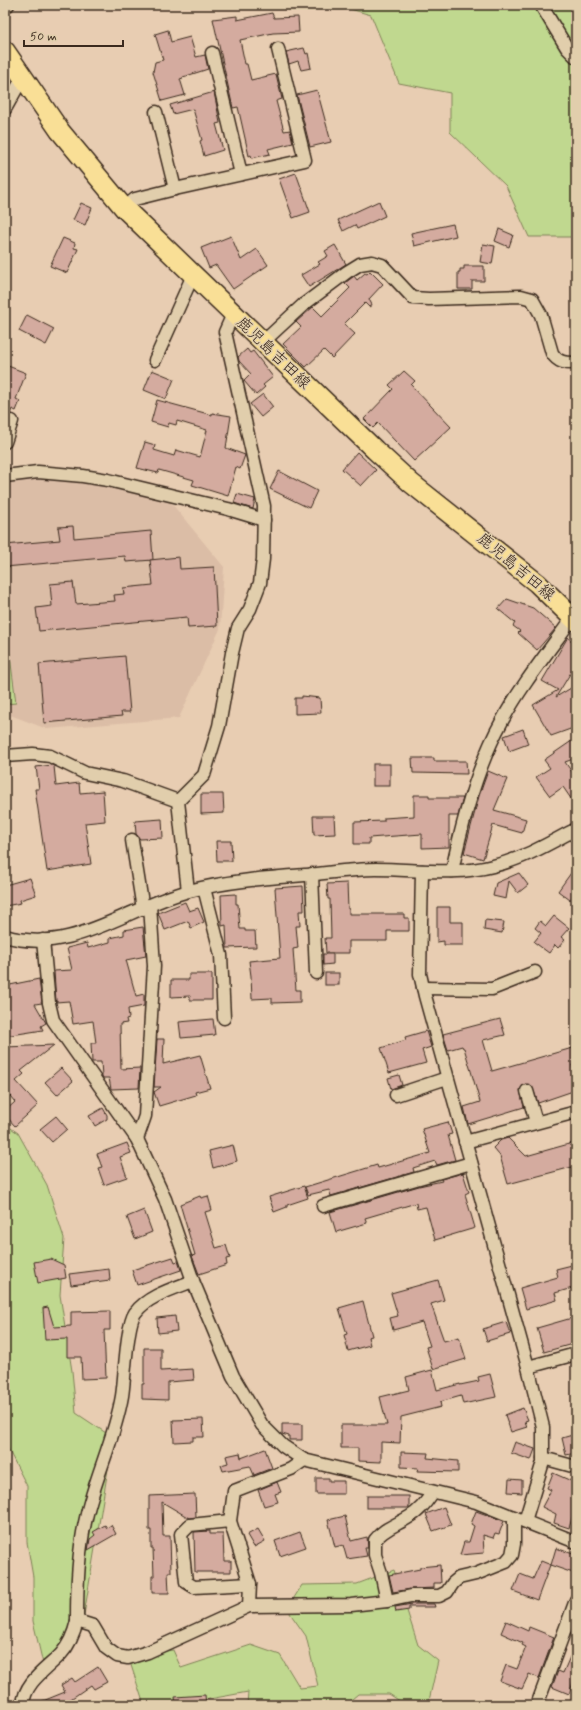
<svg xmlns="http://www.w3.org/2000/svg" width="581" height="1710" font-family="Mynerve,'Klee One',sans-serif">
  <rect width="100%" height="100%" fill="#e8cdb2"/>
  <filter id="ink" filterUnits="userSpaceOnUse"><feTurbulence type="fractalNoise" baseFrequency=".025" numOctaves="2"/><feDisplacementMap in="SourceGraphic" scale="8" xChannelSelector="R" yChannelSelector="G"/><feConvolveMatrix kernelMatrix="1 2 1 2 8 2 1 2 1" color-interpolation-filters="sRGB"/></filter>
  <g filter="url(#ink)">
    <path fill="#dbbda6" d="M38,479L79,480L167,498L224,567L220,629L179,718L47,729L5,713V482Z"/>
    <g fill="#c0d88f" stroke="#7e8156">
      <path d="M336,5H576V237H529L506,186L450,132V93L399,83L371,15Z"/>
      <path d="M5,616L16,703L5,704Z"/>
      <path d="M5,1124L18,1133L47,1185L64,1238L60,1295L72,1371L76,1413L115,1439L108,1469L83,1621L44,1668L33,1621V1577L27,1542V1486L5,1443Z"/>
      <path d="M394,1570L418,1645L438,1661L428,1705H406L389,1694H358L345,1705H247L248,1692L193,1702L184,1705H144L128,1656L173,1650L181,1668L251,1645L280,1655L300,1688L318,1686L306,1636L287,1609L302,1585L357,1584Z"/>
    </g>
    <g fill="#d4ab9f" stroke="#3b2a1e">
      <path d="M272,13L274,18L298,17L299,32L273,33L240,40L245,64H247L251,80L276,74L282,99L276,101L284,131L290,130L293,143L268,149L270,154L252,158L251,155L249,156L238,107L233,108L213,19L237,16V20Z"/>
      <path d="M168,30L171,42L190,37L196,57L205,55L208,69L183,77V78L180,79L185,95L162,101L153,72L155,62L163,60L155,34Z"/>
      <path d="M304,48L306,54L308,53L311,68L301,70L298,61L289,64L286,52Z"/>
      <path d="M317,90L331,142L310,147L297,95Z"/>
      <path d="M214,92L220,123L216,124L223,150L204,156L200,141L202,140L193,109L173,114L170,105Z"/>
      <path d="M296,173L310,212L293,218L279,179Z"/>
      <path d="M379,201L385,216L357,229L355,225L343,231L338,220Z"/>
      <path d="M81,203L92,208L85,225L73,220Z"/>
      <path d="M453,224L456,236L414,246L411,233Z"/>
      <path d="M499,229L513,235L509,247L495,241Z"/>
      <path d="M231,236L241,260L257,249L268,265L233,289L216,265L209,268L201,248Z"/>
      <path d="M63,238L75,243L74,248L78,249L67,273L50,266Z"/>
      <path d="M483,244L495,246L492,264L480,262Z"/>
      <path d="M335,245L346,264L309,287L301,275L320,264L318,262L328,256L325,251Z"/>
      <path d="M464,266H484V281H472V289H458V272H460V269H464Z"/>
      <path d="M370,271L383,284L369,299L372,305L369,307L365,303L344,324L355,334L332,358L324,350L306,367L283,344L301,327L296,322L313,307L322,316L350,288L345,283L354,276L357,280L365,273L367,274Z"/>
      <path d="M27,315L54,329L46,345L19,331Z"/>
      <path d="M247,349L250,353L253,351L273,377L263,385L265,387L256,395L244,381L251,374L239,361L238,357Z"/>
      <path d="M8,366L26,373L16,399L20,401L16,411L12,409L10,414L5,418V374Z"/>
      <path d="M152,370L174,379L166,399L144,390Z"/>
      <path d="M404,371L415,381L411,385L451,427L414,461L378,423L373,428L364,419L393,389L389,385Z"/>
      <path d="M263,394L273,407L261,417L250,404Z"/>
      <path d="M157,400L212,415V413L231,416L226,448L245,455L240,469L236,467L228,496L192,485L194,480L159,470L158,473L137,468L145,442L155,445L154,450L174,456L176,450L200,457L207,430L177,421L176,425L169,423L168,427L151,422Z"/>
      <path d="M357,452L376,470L361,486L342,469Z"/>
      <path d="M279,471L317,491L309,508L270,489Z"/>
      <path d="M237,494L255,499L253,509L234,503Z"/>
      <path d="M73,526L74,538L151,531L153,560L126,562L125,556L5,567V545L60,540L58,527Z"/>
      <path d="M179,557L180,569L214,567L217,626L188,628L187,617L39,631L36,608L52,606L50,584L73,582L76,604L115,601L114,595L124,594L123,588L153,585L150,560Z"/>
      <path d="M507,599L533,608L556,628L537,650L518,633L520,631L513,626L515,623L498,609Z"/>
      <path d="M568,637L576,647V664L556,697L576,685V727L551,736L533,705L558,690L542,681Z"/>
      <path d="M125,656L130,712H121L122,716L44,723L39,664Z"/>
      <path d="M302,696L320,698L321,713L295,714V698H302Z"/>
      <path d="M523,729L528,744L509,751L504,736Z"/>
      <path d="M576,738V758L565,762L576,778V806L563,787L550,796L536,777L550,768L544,760Z"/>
      <path d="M412,758H434V761H466L467,774L413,773Z"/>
      <rect x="373" y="764" width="17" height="22"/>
      <path d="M52,765L54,766L56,786L79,783L80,793L103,791L105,821L85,823L91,864L47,871L35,789H39L36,767Z"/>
      <path d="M488,771L507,779L494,810L526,819L522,833L493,825L483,859L464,853L479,796Z"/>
      <path d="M201,794H223L224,813L201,814Z"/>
      <path d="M414,795H429V798H463L458,816H449V847L422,848V834L369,838V844H354V822L384,821V818L414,816Z"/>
      <path d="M313,816H334L335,834L314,835Z"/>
      <path d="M162,819L163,838L140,839L136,834L135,821Z"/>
      <path d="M216,841H231L232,861H217Z"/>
      <path d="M576,866V891L570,900L558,891Z"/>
      <path d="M519,873L528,885L518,893L509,881L506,899L493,896L496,883Z"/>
      <path d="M30,878L36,895L20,900L21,903L5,906V885Z"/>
      <path d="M347,883L348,909H349V914H404V918H409V931H387V941H349V953H326L325,938H331L330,899H328L327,884Z"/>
      <path d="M303,886L304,911H299L300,926H296L298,948L293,949L296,990H300V1002L272,1003V998L252,999L251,976L249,961L280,958L275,888Z"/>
      <path d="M236,894V904H238L240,929H245V931H255L256,947L227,948L226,925L222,926L221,895Z"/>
      <path d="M185,902L189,911L198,908L204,922L191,928L188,921L165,930L158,913Z"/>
      <path d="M437,907H450V922H463V945H444V941L437,942Z"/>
      <path d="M554,916L569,928L561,937L565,940L558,948L555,945L549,953L534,942L541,933L535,928L540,921L546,926Z"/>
      <path d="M485,920L504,922L502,933L484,930Z"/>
      <path d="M143,927L146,956L126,960L136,996L144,994V1006L128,1009L129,1018L126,1019L127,1023L120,1024L121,1069L140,1068L139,1088L111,1089L109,1078H103L102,1076L101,1062H92L91,1043H96L93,1021L73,1024L69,1001L56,1002L54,971L72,970L67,948L87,943L88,948L110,942V938L124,935V930Z"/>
      <path d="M323,954H333V964L323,965Z"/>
      <rect x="325" y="973" width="14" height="12"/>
      <path d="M189,974H212V1000H190V996L171,997V980H189Z"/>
      <path d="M39,979L42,1003L35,1004L46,1023L41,1026L43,1030L5,1036V986Z"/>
      <path d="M213,1019L215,1035L181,1038L179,1022Z"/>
      <path d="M500,1019L505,1035L483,1040L492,1071L576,1047V1064L572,1065L576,1077V1090L538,1103L532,1086L525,1084L520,1090L524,1107L468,1124L464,1107L480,1102L471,1071L464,1048H463L462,1046L448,1050L443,1034Z"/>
      <path d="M426,1031L431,1047L422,1050L426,1063L389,1073L381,1048L406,1040L405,1037Z"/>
      <path d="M157,1039H164L163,1064L200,1055L210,1088L195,1092L196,1095L159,1106L154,1092L161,1087H154Z"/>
      <path d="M54,1045L21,1071L24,1074L16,1081L38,1105L15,1126L5,1115V1111L15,1102L5,1090V1047Z"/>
      <path d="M61,1068L73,1081L57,1095L45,1082Z"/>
      <path d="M399,1075L402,1085L391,1089L388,1078Z"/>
      <path d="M103,1108L107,1115V1119L95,1126L89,1116Z"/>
      <path d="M56,1116L67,1129L52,1142L40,1129Z"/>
      <path d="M448,1122L452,1134L448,1135L455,1160L437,1165L435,1161L413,1168L414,1172L331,1196L329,1190L308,1195L305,1187L377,1165L378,1168L430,1153L422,1129Z"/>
      <path d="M508,1138L526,1156L576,1142V1166L508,1184L500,1156L493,1148L501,1140Z"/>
      <path d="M127,1143L131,1153L120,1157L127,1177L104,1185L98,1168L102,1167L97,1154Z"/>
      <path d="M233,1145L237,1161L213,1168L209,1151Z"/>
      <path d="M463,1173L469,1192L465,1194L475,1228L435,1240L426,1207L417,1209L416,1203L365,1218L367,1223L336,1232L330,1212L419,1186L442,1181L441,1179Z"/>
      <path d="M304,1186L308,1198L287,1205V1207L274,1212L269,1197Z"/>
      <path d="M200,1196L201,1198L208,1196L212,1210L205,1212L216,1248L226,1245L230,1258L226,1259L227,1265L199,1274L192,1256L195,1255L180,1204Z"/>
      <path d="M144,1210L152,1232L135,1239L127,1217Z"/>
      <path d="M173,1257L175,1262L178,1261L181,1270L137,1285L132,1270Z"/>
      <path d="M51,1259L64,1265L66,1278L38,1283L34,1262Z"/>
      <path d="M576,1264V1287L555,1293L557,1300L526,1309L520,1288L558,1277L556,1269Z"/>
      <path d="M109,1269L110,1280L71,1285L69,1274Z"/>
      <path d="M438,1280L444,1300L431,1304L444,1341L459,1337L466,1359L433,1369L426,1347L430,1346L422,1322L393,1330L390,1318L398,1316L391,1293Z"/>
      <path d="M363,1301L372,1336L368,1337L370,1345L348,1351L344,1335L347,1334L339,1308Z"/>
      <path d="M48,1307L54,1327L71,1326V1312L110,1311V1330H104L106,1378L82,1379L81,1357H67V1339L45,1340L43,1308Z"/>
      <path d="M175,1316L177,1331L158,1333L157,1318Z"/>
      <path d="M572,1318L573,1320L576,1319V1343L544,1352L537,1328Z"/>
      <path d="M506,1322L510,1334L487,1341L483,1329Z"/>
      <path d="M144,1348H161V1371L193,1369L194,1380L168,1382V1400L142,1399V1384H144Z"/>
      <path d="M432,1370L437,1390L460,1384V1385L479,1381L478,1377L490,1374L496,1397L463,1404L461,1396L440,1402L441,1407L401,1417L400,1443L381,1442V1462L358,1461V1448H341V1425H387L380,1397L409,1390L406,1377Z"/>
      <path d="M523,1408L528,1420L525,1421L527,1427L511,1432L505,1415Z"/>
      <path d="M203,1419L204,1437H193V1441L174,1442L173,1420Z"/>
      <path d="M282,1424H302V1440H289V1436L282,1434Z"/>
      <path d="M576,1434V1453L566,1455L562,1438Z"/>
      <path d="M515,1442L535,1449L531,1460L511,1453Z"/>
      <path d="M265,1449L272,1468L254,1475L250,1466L223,1471L221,1465L228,1463L226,1456L240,1453L241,1458Z"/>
      <path d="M401,1452L428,1453L427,1458L458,1461V1472L417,1471L418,1468L401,1467Z"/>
      <path d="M553,1473L576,1483V1505L569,1528L554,1523L556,1514L542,1507L551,1490L547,1488Z"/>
      <path d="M316,1478H329V1481H344V1494H316Z"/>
      <path d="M509,1479L522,1480V1493L508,1492Z"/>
      <path d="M277,1482L281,1492L275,1494L278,1502L264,1506L258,1490Z"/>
      <path d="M195,1494L196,1517L189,1518L162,1502L163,1536H170L171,1572H168L169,1593H152V1576H154L153,1548H151V1530H149V1496Z"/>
      <rect x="367" y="1496" width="42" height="12"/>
      <path d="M444,1507L451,1525L433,1531L426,1514Z"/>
      <path d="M476,1511L504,1521L499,1534L495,1533L493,1538L483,1535L484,1553L460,1555L464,1542H469L474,1526L471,1524Z"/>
      <path d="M345,1516L351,1541L367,1537L368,1548H365L367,1556L347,1559L343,1545L335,1547L328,1520Z"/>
      <path d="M105,1525L107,1528L111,1525L116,1534L88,1550L90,1539L95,1535L93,1532Z"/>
      <path d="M258,1529L265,1541L254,1547L247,1535Z"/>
      <path d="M210,1531V1534H223L224,1561H231V1572H195L194,1532Z"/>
      <path d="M300,1532L306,1547L280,1556L275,1541Z"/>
      <path d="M556,1548L576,1555V1574L550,1565L537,1600L513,1591L520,1574L533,1579L541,1561L551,1565Z"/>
      <path d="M440,1565L441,1583H434V1588L411,1589L393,1592L389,1575L420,1569V1567Z"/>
      <path d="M412,1604H434L435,1607H409V1610L396,1612L395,1607Z"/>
      <path d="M506,1621L528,1631L529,1627L554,1637L539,1678L529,1674L522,1689L500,1681L506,1665L517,1669L526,1647L522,1645L523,1643L501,1633Z"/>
      <path d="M576,1643V1674L569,1694L552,1687L558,1671L563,1673Z"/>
      <path d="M98,1667L107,1682L94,1689L91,1685L62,1705H33L65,1692L61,1685L72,1678L75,1682Z"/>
      <path d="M205,1695L206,1705H176L175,1697Z"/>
    </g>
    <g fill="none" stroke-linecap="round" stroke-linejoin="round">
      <g stroke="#3b2a1e" stroke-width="15">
        <g id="street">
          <path d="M541,5L567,48L576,57"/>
          <path d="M5,6L8,5"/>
          <path d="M212,53L241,174"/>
          <path d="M5,109L23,77"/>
          <path d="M156,112L175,189"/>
          <path d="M124,208L135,199L175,189L305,160L278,49"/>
          <path d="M262,343L303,305L347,272L360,264L372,262L382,265L413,298L429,299L521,296L532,299L541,315L552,353C558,363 565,363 576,363"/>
          <path d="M155,360L193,275"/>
          <path d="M5,442L12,421"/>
          <path d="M5,476L38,472L83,476L108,480L228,509L264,520"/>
          <path d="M5,756L33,754L50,756L85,773L123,781L178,801"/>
          <path d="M132,840L143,909"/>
          <path d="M422,871L420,974L425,996L528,1367L543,1427V1462L525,1521"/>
          <path d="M452,871C462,823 478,764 502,721C522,684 549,651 573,617"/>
          <path d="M312,874L316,973"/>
          <path d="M204,888L221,955L224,1018"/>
          <path d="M188,891L178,801L204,775L219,726L232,653L238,628L250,609L260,583L263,559L264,506L225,332L233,314"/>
          <path d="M5,936C72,956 127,907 189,891C227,881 267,878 306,875C329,873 352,869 376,869C415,869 455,876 493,866C523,859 550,843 576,829"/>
          <path d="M43,940L49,1003L53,1020L137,1139L165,1199L193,1281L233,1376L262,1425L283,1446L304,1460L476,1502L576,1542"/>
          <path d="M423,988L492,989L535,972"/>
          <path d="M527,1091L536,1122"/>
          <path d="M396,1095L447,1078"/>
          <path d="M137,1139L145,1116L154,966L150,905"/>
          <path d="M465,1142L576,1112"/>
          <path d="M323,1206L471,1163"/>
          <path d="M528,1367L576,1354"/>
          <path d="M543,1458L576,1467"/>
          <path d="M230,1521L190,1525L181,1534L186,1582L194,1587L250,1584"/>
          <path d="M387,1601L411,1596H439L447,1592L453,1583L459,1578L476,1574L506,1562L512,1555L514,1544V1517"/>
          <path d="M249,1606L250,1584L230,1521L234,1491L291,1469L304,1460"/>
          <path d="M77,1621C77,1586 78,1552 86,1518C95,1477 115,1438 122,1396C125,1378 126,1326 135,1313C147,1296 175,1288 193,1281"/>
          <path d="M23,1705C24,1682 47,1669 61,1654C70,1644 74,1634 77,1621L93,1626L106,1648L117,1656L128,1658L148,1652L249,1606L351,1605L387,1601L381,1573L375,1555V1540C384,1528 397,1525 409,1517C420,1511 426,1502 433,1492"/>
          <path d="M537,1705L576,1600"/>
        </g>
      </g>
      <g stroke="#3b2a1e" stroke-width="22">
        <path id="primary" d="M5,51L60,131L124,208L375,450L411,483L537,583L576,621"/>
      </g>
      <use href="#street" stroke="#e1ceac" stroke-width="12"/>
      <use href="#primary" stroke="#f9df96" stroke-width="19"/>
    </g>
  </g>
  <g text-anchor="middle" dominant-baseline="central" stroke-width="3" stroke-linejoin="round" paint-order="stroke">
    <g font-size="16" fill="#3b2a1e" stroke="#e1ceac">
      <text transform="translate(273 353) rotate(44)">鹿児島吉田線</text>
      <text transform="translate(516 567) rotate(40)">鹿児島吉田線</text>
    </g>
  </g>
  <rect width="581" height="1710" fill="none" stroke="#e1ceac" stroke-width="20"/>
  <rect x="10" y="10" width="561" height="1690" fill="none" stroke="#3b2a1e" stroke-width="1.5" filter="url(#ink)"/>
  <path d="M24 40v6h99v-6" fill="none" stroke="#3b2a1e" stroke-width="2"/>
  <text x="30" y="40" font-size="12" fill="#3b2a1e" stroke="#e1ceac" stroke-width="3" paint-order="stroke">50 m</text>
</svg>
